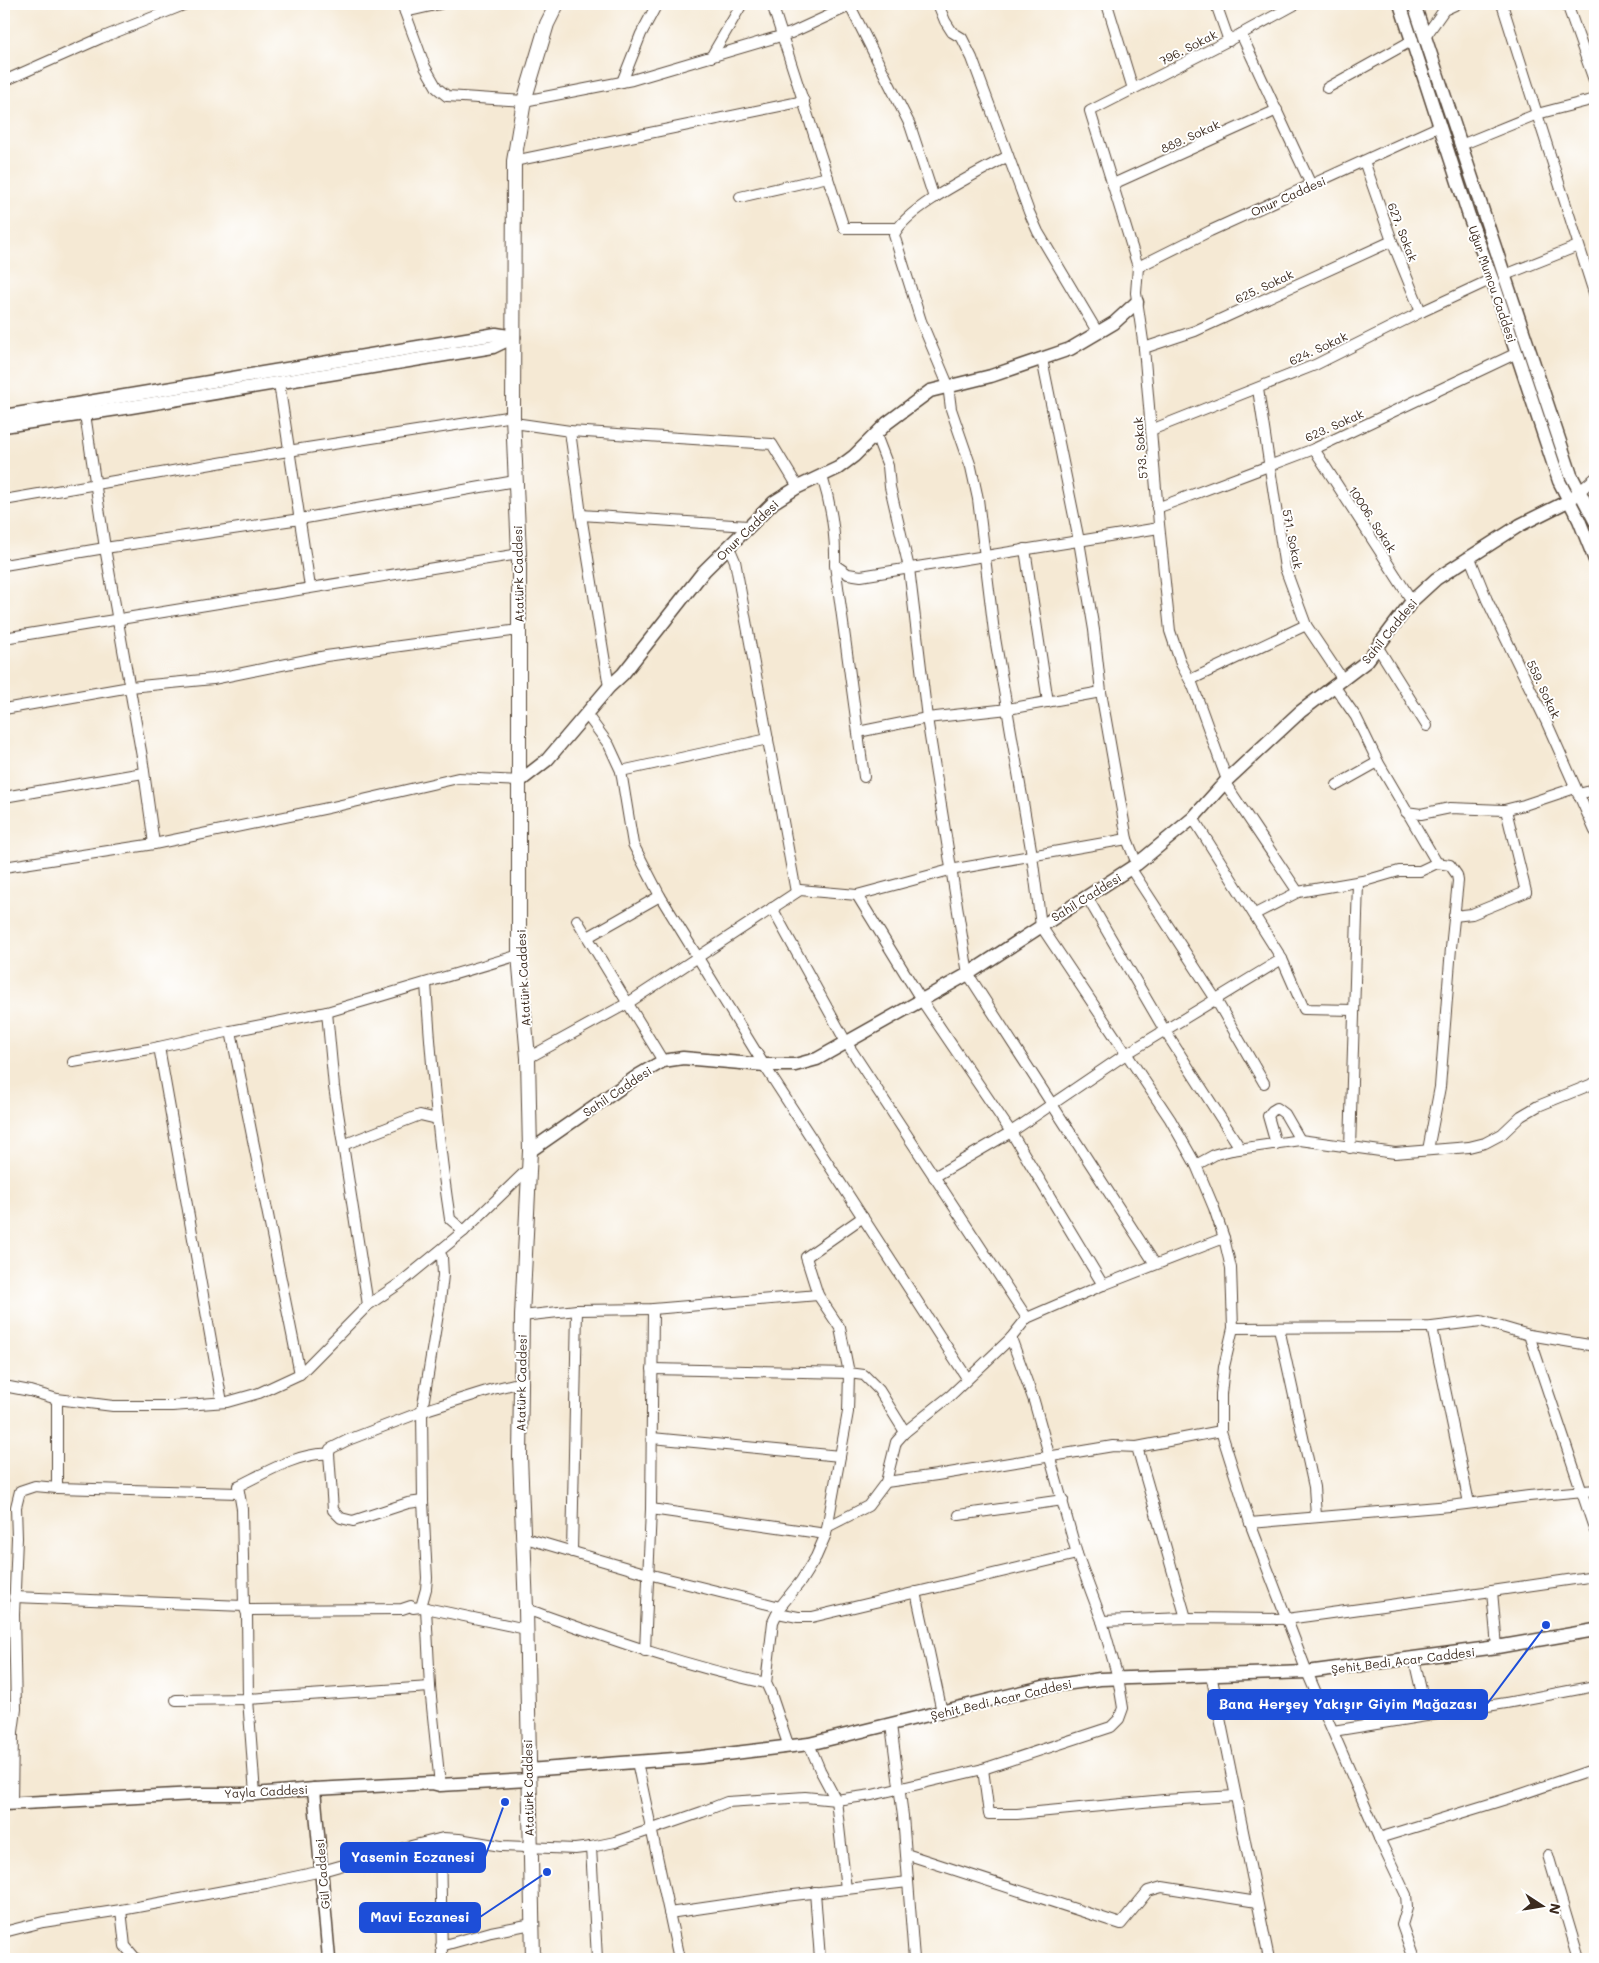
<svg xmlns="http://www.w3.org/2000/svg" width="1599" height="1963" font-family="Mali,sans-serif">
  <rect width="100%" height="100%" fill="#fff"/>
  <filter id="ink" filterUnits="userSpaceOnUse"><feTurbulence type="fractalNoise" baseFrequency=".02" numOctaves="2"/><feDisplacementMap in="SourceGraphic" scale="10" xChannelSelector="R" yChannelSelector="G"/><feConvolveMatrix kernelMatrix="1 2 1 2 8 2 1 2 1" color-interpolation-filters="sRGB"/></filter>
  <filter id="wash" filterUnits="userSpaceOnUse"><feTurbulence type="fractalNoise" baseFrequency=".0096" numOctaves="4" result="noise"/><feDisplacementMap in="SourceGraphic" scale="20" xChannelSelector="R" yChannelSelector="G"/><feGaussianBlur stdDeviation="1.12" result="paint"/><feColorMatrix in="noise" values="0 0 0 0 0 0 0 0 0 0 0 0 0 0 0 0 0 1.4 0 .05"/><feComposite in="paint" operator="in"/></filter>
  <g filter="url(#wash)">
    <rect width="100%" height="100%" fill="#f5e9d4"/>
  </g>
  <g filter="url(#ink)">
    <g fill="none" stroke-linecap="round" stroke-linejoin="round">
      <g stroke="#574739" stroke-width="12">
        <g id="minor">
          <path d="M402,4L425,67L437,88L447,96L524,101L632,80L791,33L854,4"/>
          <path d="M772,4L844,228H897"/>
          <path d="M938,4L945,21L952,32L962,38L972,58L1029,212L1038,232L1098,333"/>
          <path d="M1107,4L1133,89"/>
          <path d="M1216,4L1229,41"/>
          <path d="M1502,4L1595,296"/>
          <path d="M1567,4L1595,83"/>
          <path d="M850,6L910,125L934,198"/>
          <path d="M405,12L440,4"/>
          <path d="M1241,34L1311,185"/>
          <path d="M1425,37L1444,10L1457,4"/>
          <path d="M711,57L742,4"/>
          <path d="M4,81L101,38L186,4"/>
          <path d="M622,82L641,34L657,4"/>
          <path d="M1327,88L1413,40"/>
          <path d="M1461,145L1537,114L1595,99"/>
          <path d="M1008,156C980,172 906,207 894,235L921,321L948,385L951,409L971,467L978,499L994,632L1032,855L1041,926L1170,1119L1196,1165L1214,1208L1224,1238L1231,1268L1233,1328L1224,1367L1221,1394V1431L1250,1523L1307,1672L1379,1838L1406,1895L1407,1908L1402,1925L1414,1959"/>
          <path d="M514,161L804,101"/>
          <path d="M1364,161L1392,241L1421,312"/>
          <path d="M1113,184L1277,110"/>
          <path d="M740,197L828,177"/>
          <path d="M1138,267L1210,231L1440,126"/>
          <path d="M1505,275L1578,246"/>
          <path d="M1144,348L1195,331L1392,241"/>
          <path d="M1042,359L1079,541L1094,630L1101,692L1127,839L1137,864"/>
          <path d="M279,383L310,587"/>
          <path d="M1258,389L1285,568L1306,625L1343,680"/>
          <path d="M85,414L105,548L142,757L154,844"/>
          <path d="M514,423L570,431L772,444L798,487"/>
          <path d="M1151,430L1315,365L1421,312L1492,279"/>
          <path d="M570,431L581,515L609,687"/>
          <path d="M876,435L888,466L890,487L909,568L927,718L968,974L1155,1264"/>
          <path d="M1314,449L1412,601"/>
          <path d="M822,476C831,505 836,534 835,565L848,574L861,576L1159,528"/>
          <path d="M1580,491L1595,478"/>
          <path d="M4,500L288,451L513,416"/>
          <path d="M1157,508L1314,449L1517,353"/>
          <path d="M581,515L748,526"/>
          <path d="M729,547L735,561L796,892"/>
          <path d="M1025,549L1048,702"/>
          <path d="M1470,558L1487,600L1546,721L1595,831"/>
          <path d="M4,565L105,548L300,519L515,481"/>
          <path d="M835,565L864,777"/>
          <path d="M4,638L519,554"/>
          <path d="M1377,646L1427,726"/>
          <path d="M1190,680L1306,625"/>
          <path d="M1335,687L1356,717L1378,762L1437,863"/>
          <path d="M4,709L130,687L213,679L326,656L519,630"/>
          <path d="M587,715L609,745L621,771L633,844L660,896L764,1065L967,1378"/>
          <path d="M858,732L927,718L1008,709L1101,692"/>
          <path d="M621,771L768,739"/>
          <path d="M1227,780L1193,686L1181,664L1170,631L1159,524L1144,348L1136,293L1138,267L1090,111L1241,34L1296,4"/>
          <path d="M1225,783L1298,892"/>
          <path d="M1337,785L1378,762"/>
          <path d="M1578,794L1595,790"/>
          <path d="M4,797L143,773"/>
          <path d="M1406,812L1421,814L1450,808L1504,810L1524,805L1575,788"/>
          <path d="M1193,818L1282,959L1304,1009L1354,1010"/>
          <path d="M4,867L154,844L328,808L458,778L520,781"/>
          <path d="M1131,869L1215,998L1264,1083"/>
          <path d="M857,895L922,1001L1011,1132L1103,1285"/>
          <path d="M1087,897L1165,1031L1240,1148"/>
          <path d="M772,908L846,1042L1027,1318"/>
          <path d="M1255,914L1298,892L1368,880L1399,871H1420L1437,863L1450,865L1457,875L1458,881L1451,948L1440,1087L1428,1150"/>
          <path d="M1454,916L1472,914L1526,892L1506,810"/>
          <path d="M577,920L663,1061"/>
          <path d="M588,937L660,896"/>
          <path d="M426,983C431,1062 438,1141 450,1219L464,1231"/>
          <path d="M327,1012L334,1087L368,1305"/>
          <path d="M231,1031L300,1374"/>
          <path d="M159,1047L222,1402"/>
          <path d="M528,1058L628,1003L800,890L857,895L950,870L1127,839"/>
          <path d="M73,1062L150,1049L231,1031L327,1012L519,955"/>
          <path d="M1276,1144L1268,1116L1272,1111L1277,1108L1285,1114L1300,1140"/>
          <path d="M343,1145L420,1115L437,1119"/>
          <path d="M1350,1148L1358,882"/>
          <path d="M1196,1165L1216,1154L1232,1150L1300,1140L1395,1153L1469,1147L1485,1143L1502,1134L1521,1116L1538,1106L1595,1083"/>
          <path d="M934,1177L1011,1132L1126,1054L1282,959"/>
          <path d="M522,1316L577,1310L653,1309L818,1295"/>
          <path d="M1432,1327L1469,1503"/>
          <path d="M1233,1328L1432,1327L1481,1321L1529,1335L1595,1531"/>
          <path d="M1279,1328L1314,1487L1316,1516"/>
          <path d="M1529,1335L1595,1346"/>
          <path d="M652,1369L849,1373L864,1375L879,1390L905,1432"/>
          <path d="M4,1386L30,1391L57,1399L113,1406H172L227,1402L259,1393L300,1374L368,1305L399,1284L464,1231L529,1168"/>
          <path d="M57,1399V1488L239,1493"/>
          <path d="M652,1438L840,1456"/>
          <path d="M1137,1447L1221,1431"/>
          <path d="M886,1482L937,1475L1113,1446L1137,1447L1186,1618"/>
          <path d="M423,1501L408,1503L353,1521L341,1518L333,1510L329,1454L330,1449L348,1440L429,1409L493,1389L522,1382"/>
          <path d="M651,1509L826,1534"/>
          <path d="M959,1515L1063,1500"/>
          <path d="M1250,1523L1450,1506L1529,1496L1595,1490"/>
          <path d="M829,1526L868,1506L886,1482L896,1442L905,1432L950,1396L1011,1338L1027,1318L1103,1285L1224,1238"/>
          <path d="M522,1537L648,1574L780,1607"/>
          <path d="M572,1552L577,1310"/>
          <path d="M1492,1591L1497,1647"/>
          <path d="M916,1592L942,1712"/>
          <path d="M14,1597L244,1606L247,1614L248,1699L255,1794"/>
          <path d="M244,1606L242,1509L238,1486C263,1474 301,1451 329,1454"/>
          <path d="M421,1607L526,1629"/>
          <path d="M426,1608L430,1687L440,1785"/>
          <path d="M526,1609C605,1637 684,1666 766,1683"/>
          <path d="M246,1610L402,1609L411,1606L413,1608L421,1607L426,1589L427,1578L423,1501L422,1411L440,1302L443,1275L442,1257L439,1252"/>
          <path d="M778,1613L798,1617H812L1077,1554"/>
          <path d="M1102,1621L1186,1618L1287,1619L1492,1591L1595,1576"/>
          <path d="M645,1651L651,1509L653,1309"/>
          <path d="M1414,1659L1427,1716"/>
          <path d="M1211,1674L1269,1959"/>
          <path d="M176,1700L248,1699L430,1687"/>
          <path d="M891,1725L903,1816L914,1959"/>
          <path d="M1333,1731L1506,1703L1595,1686"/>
          <path d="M809,1744L820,1770L836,1800L846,1889"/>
          <path d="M789,1747L771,1694L766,1683L773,1622L780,1607L801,1581L816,1557L826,1534L848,1412L849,1373L840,1328L818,1295L806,1257L863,1217"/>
          <path d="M637,1762L679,1959"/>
          <path d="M983,1769L989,1814H1017L1164,1800L1235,1796"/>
          <path d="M12,1804L13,1732L16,1709L14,1615L17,1538L16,1507L20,1491L35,1486L57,1488"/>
          <path d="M1379,1838L1516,1796L1595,1769"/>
          <path d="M440,1839L442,1959"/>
          <path d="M591,1847L597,1959"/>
          <path d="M906,1854L1121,1924L1148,1891L1162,1887L1257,1902"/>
          <path d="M1548,1855L1579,1959"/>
          <path d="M815,1892L820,1959"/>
          <path d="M121,1910L125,1946L136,1959"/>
          <path d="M669,1913L785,1896L908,1882"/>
          <path d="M4,1932L43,1922L121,1910L266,1883L322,1871L411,1846L443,1838L459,1839L501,1846L575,1849L591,1847L615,1842L702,1812L727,1802L805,1797L836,1800L872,1795L983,1769L1111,1727L1119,1719L1123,1708L1118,1678L1102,1621L1077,1554L1034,1401L1011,1338"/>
          <path d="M441,1946L491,1932L532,1924"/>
        </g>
      </g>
      <g stroke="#574739" stroke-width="15">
        <g id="tertiary">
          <path d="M1400,4L1469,216L1492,279L1559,481L1579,520L1595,560"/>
          <path d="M1414,4L1571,475L1595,521"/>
          <path d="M4,416L496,334L514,337"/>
          <path d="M4,426L131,407L493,347L514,337"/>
          <path d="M520,781L547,760L609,687L623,674L704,571L774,502L798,487L838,468L854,456L887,423L930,391L991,376L1070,349L1114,323L1137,302"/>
          <path d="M530,1151L639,1075L663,1061L683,1058L764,1065H795L817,1059L968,974L1137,864L1193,818L1227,780L1300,712L1367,661L1412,601L1436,579L1520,525L1570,500L1580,491"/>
          <path d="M528,1770L701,1757L809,1744L1043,1687L1100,1679L1307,1672L1497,1647L1595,1630"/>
          <path d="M314,1789L329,1959"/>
          <path d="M4,1804L195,1794H255L314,1789L432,1783L440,1785L528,1780"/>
        </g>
      </g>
      <g stroke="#574739" stroke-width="16">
        <path id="secondary" d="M533,1959L526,1609L520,1456L522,1316L530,1151L528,1058L519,955V554L513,416L514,161L524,101L547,24L557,4"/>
      </g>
      <use href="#minor" stroke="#fff" stroke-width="10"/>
      <use href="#tertiary" stroke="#fff" stroke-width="12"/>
      <use href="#secondary" stroke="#fff" stroke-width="14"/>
    </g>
  </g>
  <g text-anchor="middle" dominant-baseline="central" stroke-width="4" stroke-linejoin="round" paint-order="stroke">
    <g font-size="12" fill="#3b2a1e" stroke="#fff">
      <text transform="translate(1188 47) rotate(-27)">796. Sokak</text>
      <text transform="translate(1190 136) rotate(-24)">889. Sokak</text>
      <text transform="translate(1288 196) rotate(-24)">Onur Caddesi</text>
      <text transform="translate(1403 232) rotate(69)">627. Sokak</text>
      <text transform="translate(1493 284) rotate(71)">Uğur Mumcu Caddesi</text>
      <text transform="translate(1264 286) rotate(-25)">625. Sokak</text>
      <text transform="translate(1318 348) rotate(-25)">624. Sokak</text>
      <text transform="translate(1334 425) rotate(-24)">623. Sokak</text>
      <text transform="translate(1140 448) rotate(-95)">573. Sokak</text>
      <text transform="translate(1373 519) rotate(57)">10006. Sokak</text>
      <text transform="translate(747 530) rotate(-44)">Onur Caddesi</text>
      <text transform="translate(1293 539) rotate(79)">571. Sokak</text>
      <text transform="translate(518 574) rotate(-91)">Atatürk Caddesi</text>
      <text transform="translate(1389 631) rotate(-51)">Sahil Caddesi</text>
      <text transform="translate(1544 689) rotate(65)">559. Sokak</text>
      <text transform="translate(1086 897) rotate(-32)">Sahil Caddesi</text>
      <text transform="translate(523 978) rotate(-93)">Atatürk Caddesi</text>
      <text transform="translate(617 1091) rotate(-34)">Sahil Caddesi</text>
      <text transform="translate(521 1383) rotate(-89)">Atatürk Caddesi</text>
      <text transform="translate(1403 1660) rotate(-7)">Şehit Bedi Acar Caddesi</text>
      <text transform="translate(1001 1699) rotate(-13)">Şehit Bedi Acar Caddesi</text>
      <text transform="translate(528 1788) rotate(-91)">Atatürk Caddesi</text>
      <text transform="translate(266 1791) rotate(-3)">Yayla Caddesi</text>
      <text transform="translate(322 1874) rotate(-95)">Gül Caddesi</text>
    </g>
  </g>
  <path fill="none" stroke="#1d4ed8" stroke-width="2" d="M1546 1625L1487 1704M505 1802L485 1857M547 1872L480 1917"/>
  <g fill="#1d4ed8" stroke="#fff" stroke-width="2">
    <circle cx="1546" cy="1625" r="5"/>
    <circle cx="505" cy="1802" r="5"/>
    <circle cx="547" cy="1872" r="5"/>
  </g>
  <g fill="#1d4ed8" stroke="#1d4ed8" stroke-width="2">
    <rect x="1208" y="1690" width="279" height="29" rx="5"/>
    <rect x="341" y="1843" width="144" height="29" rx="5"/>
    <rect x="360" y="1903" width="120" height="29" rx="5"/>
  </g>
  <g font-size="14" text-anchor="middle" font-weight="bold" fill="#fff">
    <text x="1348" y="1709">Bana Herşey Yakışır Giyim Mağazası</text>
    <text x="413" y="1862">Yasemin Eczanesi</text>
    <text x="420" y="1922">Mavi Eczanesi</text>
  </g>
  <rect width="1599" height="1963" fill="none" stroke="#fff" stroke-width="20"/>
  <g transform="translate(1542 1906) rotate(102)" stroke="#ffffff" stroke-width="4" paint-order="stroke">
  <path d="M0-4L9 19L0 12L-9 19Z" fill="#3b2a1e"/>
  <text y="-8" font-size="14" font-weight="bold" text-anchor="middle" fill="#3b2a1e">N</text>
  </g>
</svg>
